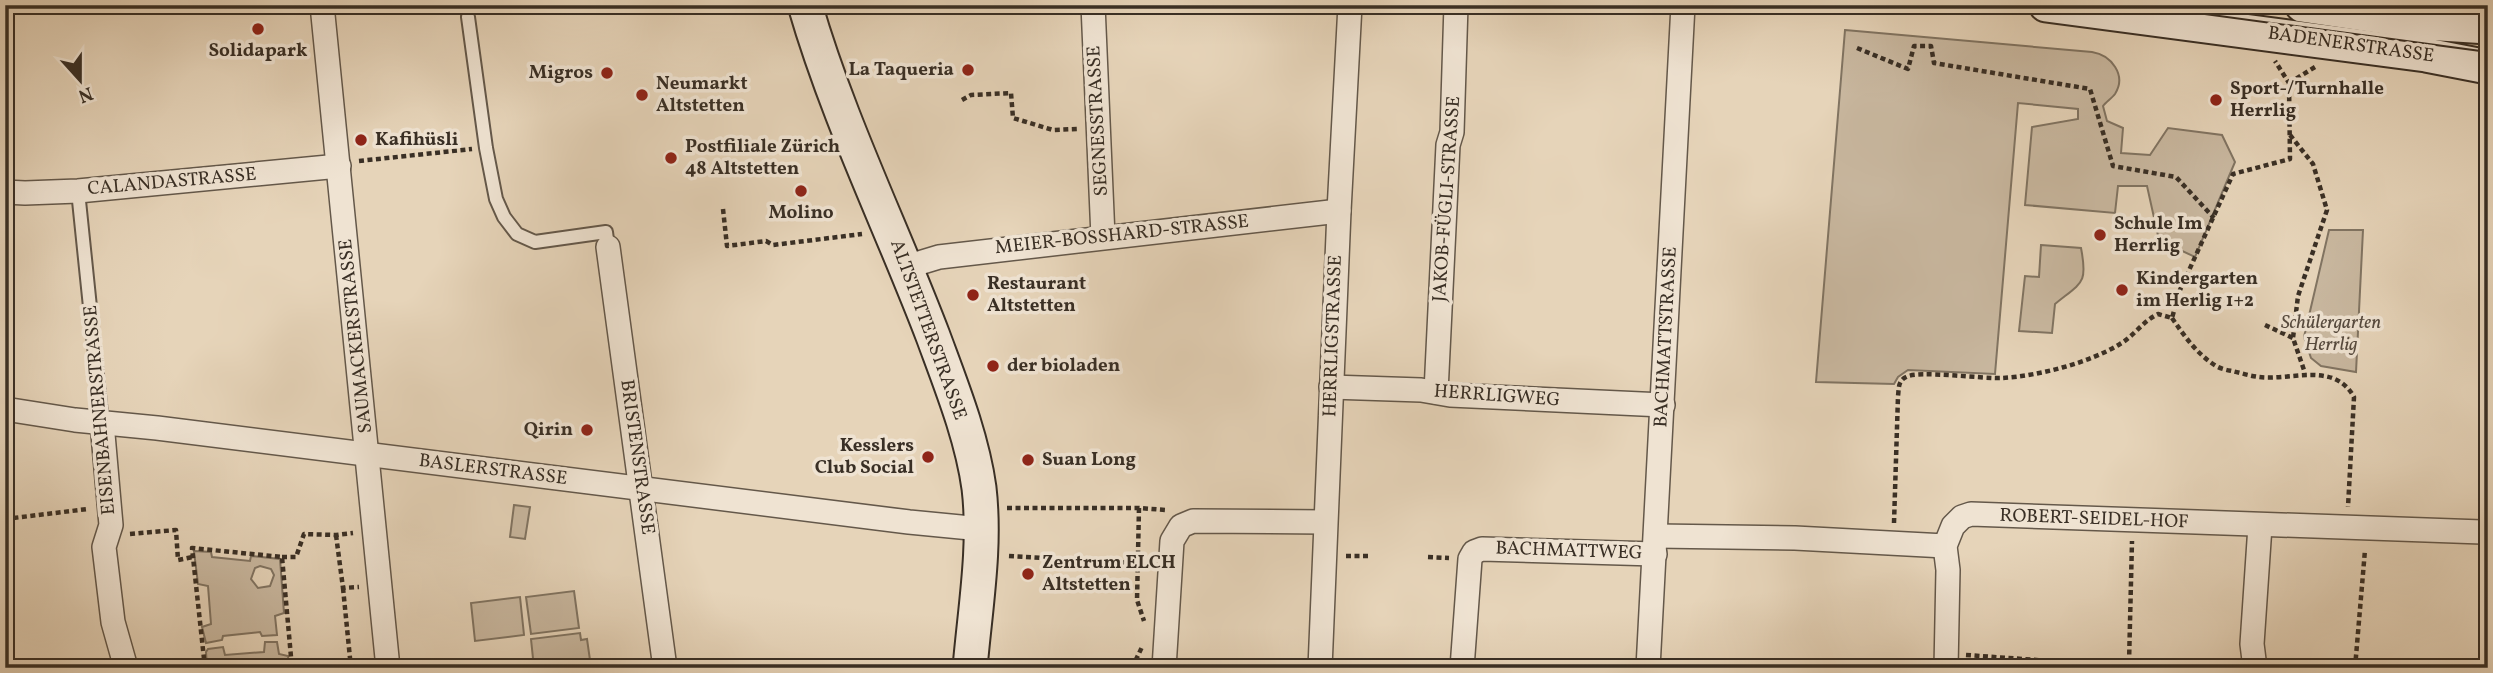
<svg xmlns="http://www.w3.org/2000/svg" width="2493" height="673" font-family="Vollkorn,serif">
  <rect width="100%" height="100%" fill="#e6d4b9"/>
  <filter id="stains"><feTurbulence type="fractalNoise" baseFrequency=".00286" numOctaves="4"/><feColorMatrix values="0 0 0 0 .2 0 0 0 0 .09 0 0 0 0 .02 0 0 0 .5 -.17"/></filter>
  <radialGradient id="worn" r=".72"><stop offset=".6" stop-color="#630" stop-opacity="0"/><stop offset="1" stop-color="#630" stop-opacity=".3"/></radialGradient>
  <g fill="#c9b8a0" stroke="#817462" stroke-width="2" fill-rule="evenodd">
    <path d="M1845,30L2092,52C2111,55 2127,75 2115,94C2112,98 2106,102 2103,106L2107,121L2123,128L2121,153L2150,155L2168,128L2222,135L2235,162L2195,257L2159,240L2147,186H2118L2115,213L2025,205L2032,127L2078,119V109L2018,103L1995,374L1908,370L1898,377L1894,384L1816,382Z"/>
    <path d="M2329,230H2363L2356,372L2321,366L2311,358L2304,337Z"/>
    <path d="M2041,245L2081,248C2088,284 2082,282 2055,304L2052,333L2019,331L2025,276L2039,277Z"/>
    <path d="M514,505L530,507L525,539L510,537Z"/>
    <path d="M194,551L211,552L212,557L250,561L251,556L280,559L284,613L275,616L277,635L262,636L260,632L223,636L222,640L206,643L202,627L211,624L208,586L198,584ZM260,566L271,569L274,575L270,586L258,588L251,579L255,568Z"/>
    <path d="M574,591L579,628L531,634L526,597Z"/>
    <path d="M520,597L524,635L475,641L471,603Z"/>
    <path d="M580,633L581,640L587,639L590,660L577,663L576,668H534L531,639Z"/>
    <path d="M265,642H277L279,654L288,656L289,668H207L206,652L208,649L223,647L225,655L264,652Z"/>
  </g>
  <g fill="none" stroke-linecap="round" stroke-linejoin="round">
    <g stroke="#64584a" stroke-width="16">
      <g id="lane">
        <path d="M468,17L486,148L496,199L504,217L517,234L535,242L606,232L608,247"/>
        <path d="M78,191L102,423"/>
      </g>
    </g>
    <g stroke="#64584a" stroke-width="26">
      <g id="street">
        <path d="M322,5L388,668"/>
        <path d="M1093,5L1103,237"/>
        <path d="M5,192L25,193L78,191L339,166"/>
        <path d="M608,247L665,668"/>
        <path d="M906,267L939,257L1339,211"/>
        <path d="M1331,387L1421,390L1450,395L1663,405"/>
        <path d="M1436,392L1448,145L1452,132L1456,5"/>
        <path d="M5,409L75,420L157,428L909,522L981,529"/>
        <path d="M102,423L111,525L104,547L113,622L126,668"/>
        <path d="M1656,536L1795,538L1945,546"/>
        <path d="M1164,668L1172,541L1181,526L1193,521L1325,522"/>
        <path d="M1320,668L1339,211L1350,5"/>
        <path d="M1462,668L1470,559L1474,552L1482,549L1655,554"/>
        <path d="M1648,668L1683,5"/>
        <path d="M1946,668L1948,570L1945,546L1953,526L1962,517L1971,514L2482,532L2488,536"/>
        <path d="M2255,668L2252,644L2260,526"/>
      </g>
    </g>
    <g stroke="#392f25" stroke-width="37">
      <g id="secondary">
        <path d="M805,5C838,119 891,226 933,336C951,385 972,437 979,488C986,547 975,609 970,668"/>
        <path d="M2046,5L2426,55L2488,67"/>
        <path d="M2302,5L2425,23L2488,27"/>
      </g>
    </g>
    <g stroke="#392f25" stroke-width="4.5" stroke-dasharray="5 3.5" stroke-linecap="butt">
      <path d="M1857,48L1908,69L1914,46H1931L1934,63L2090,89L2113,166L2176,177L2214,218"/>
      <path d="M2289,83L2315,67"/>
      <path d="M962,100L971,95L1011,93L1013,118L1053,130L1077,129"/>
      <path d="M2290,135L2313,164L2327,210L2298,296L2293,338L2305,373"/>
      <path d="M359,161L472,149"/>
      <path d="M723,209L727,246L766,241L773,245L862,234"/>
      <path d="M2172,318C2185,337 2197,354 2216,366C2221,369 2227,370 2232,371C2241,373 2250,376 2259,377C2291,381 2334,361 2354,397L2348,507"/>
      <path d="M2265,325L2293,338"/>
      <path d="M1007,508H1139L1165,510"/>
      <path d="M1139,508L1137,600L1144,621"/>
      <path d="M5,519L88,509"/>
      <path d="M1894,523L1898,396C1899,388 1898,381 1906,377C1918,370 1983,379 2002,378C2038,376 2089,363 2120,344C2134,336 2143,321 2158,314L2172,318L2180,290L2233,174L2290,159L2289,83L2275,61"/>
      <path d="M130,534L176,530L178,560L193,557"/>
      <path d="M336,535L343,588L359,587"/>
      <path d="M1009,556L1152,564"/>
      <path d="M1346,556H1369"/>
      <path d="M282,557H296L304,534L336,535L353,533"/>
      <path d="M1428,557L1449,558"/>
      <path d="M343,588L351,668"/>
      <path d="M1966,655L2051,661L2075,668"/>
      <path d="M2129,663L2132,541"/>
      <path d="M205,668L192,548L282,557L292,668"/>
      <path d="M1132,668L1142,647"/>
      <path d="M2355,668L2365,550"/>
    </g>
    <use href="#lane" stroke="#efe3d2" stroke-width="12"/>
    <use href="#street" stroke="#efe3d2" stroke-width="23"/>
    <use href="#secondary" stroke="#efe3d2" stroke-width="33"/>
    <path stroke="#392f25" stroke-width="2" d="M2138,5L2488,52"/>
  </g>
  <g fill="#8f2418" stroke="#efe3d2" stroke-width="2.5">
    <circle cx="258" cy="29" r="7"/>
    <circle cx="968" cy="70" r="7"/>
    <circle cx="607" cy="73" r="7"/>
    <circle cx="642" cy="95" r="7"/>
    <circle cx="2216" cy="100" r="7"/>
    <circle cx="361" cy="140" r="7"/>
    <circle cx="671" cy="158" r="7"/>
    <circle cx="801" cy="191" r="7"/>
    <circle cx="2100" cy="235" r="7"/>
    <circle cx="2122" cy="290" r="7"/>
    <circle cx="973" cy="295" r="7"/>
    <circle cx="993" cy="366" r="7"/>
    <circle cx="587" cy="430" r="7"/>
    <circle cx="928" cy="457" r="7"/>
    <circle cx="1028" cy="460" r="7"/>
    <circle cx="1028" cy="574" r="7"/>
  </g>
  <g text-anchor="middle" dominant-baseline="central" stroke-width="7" stroke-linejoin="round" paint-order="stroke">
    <g font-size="19" fill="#392f25" stroke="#efe3d2">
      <text transform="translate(2351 45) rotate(8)">BADENERSTRASSE</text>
      <text transform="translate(1098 121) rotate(-93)">SEGNESSTRASSE</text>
      <text transform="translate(172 182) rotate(-5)">CALANDASTRASSE</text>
      <text transform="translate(1447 199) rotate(-86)">JAKOB-FÜGLI-STRASSE</text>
      <text transform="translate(1122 235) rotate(-6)">MEIER-BOSSHARD-STRASSE</text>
      <text transform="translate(928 330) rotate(70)">ALTSTETTERSTRASSE</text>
      <text transform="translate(356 336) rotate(-96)">SAUMACKERSTRASSE</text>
      <text transform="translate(1333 336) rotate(-88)">HERRLIGSTRASSE</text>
      <text transform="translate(1666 337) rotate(-87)">BACHMATTSTRASSE</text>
      <text transform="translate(1497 396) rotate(4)">HERRLIGWEG</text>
      <text transform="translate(100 410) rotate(-95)">EISENBAHNERSTRASSE</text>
      <text transform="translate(637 457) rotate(82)">BRISTENSTRASSE</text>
      <text transform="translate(493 470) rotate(7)">BASLERSTRASSE</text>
      <text transform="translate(2094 519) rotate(2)">ROBERT-SEIDEL-HOF</text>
      <text transform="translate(1569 551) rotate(2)">BACHMATTWEG</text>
    </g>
    <g font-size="19" font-weight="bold" fill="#392f25" stroke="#efe3d2" text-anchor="start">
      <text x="258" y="51" text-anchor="middle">Solidapark</text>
      <text x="954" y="70" text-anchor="end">La Taqueria</text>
      <text x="593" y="73" text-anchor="end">Migros</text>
      <text x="656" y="84">Neumarkt<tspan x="656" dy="22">Altstetten</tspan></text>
      <text x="2230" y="89">Sport-/Turnhalle<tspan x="2230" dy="22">Herrlig</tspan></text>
      <text x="375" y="140">Kafihüsli</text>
      <text x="685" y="147">Postfiliale Zürich<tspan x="685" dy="22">48 Altstetten</tspan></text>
      <text x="801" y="213" text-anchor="middle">Molino</text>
      <text x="2114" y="224">Schule Im<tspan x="2114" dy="22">Herrlig</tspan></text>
      <text x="2136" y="279">Kindergarten<tspan x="2136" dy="22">im Herlig 1+2</tspan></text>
      <text x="987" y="284">Restaurant<tspan x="987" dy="22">Altstetten</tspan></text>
      <text x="1007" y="366">der bioladen</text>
      <text x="573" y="430" text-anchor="end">Qirin</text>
      <text x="914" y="446" text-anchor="end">Kesslers<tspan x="914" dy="22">Club Social</tspan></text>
      <text x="1042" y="460">Suan Long</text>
      <text x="1042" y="563">Zentrum ELCH<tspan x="1042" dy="22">Altstetten</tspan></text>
    </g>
    <g font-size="19" font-style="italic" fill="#564a3e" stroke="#efe3d2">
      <text x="2331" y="323">Schülergarten<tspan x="2331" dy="22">Herrlig</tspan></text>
    </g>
  </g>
  <rect width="2493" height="673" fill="none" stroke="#e6d4b9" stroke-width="28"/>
  <rect x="7" y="7" width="2479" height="659" fill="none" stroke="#392f25" stroke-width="3.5"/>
  <rect x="14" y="14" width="2465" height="645" fill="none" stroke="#392f25" stroke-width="2"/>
  <g transform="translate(80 80) rotate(159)" stroke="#efe3d2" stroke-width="5" paint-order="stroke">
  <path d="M0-5L12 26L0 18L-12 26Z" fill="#392f25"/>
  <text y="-10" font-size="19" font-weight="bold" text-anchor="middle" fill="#392f25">N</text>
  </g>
  <rect width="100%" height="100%" filter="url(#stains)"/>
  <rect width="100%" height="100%" fill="url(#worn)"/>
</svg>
